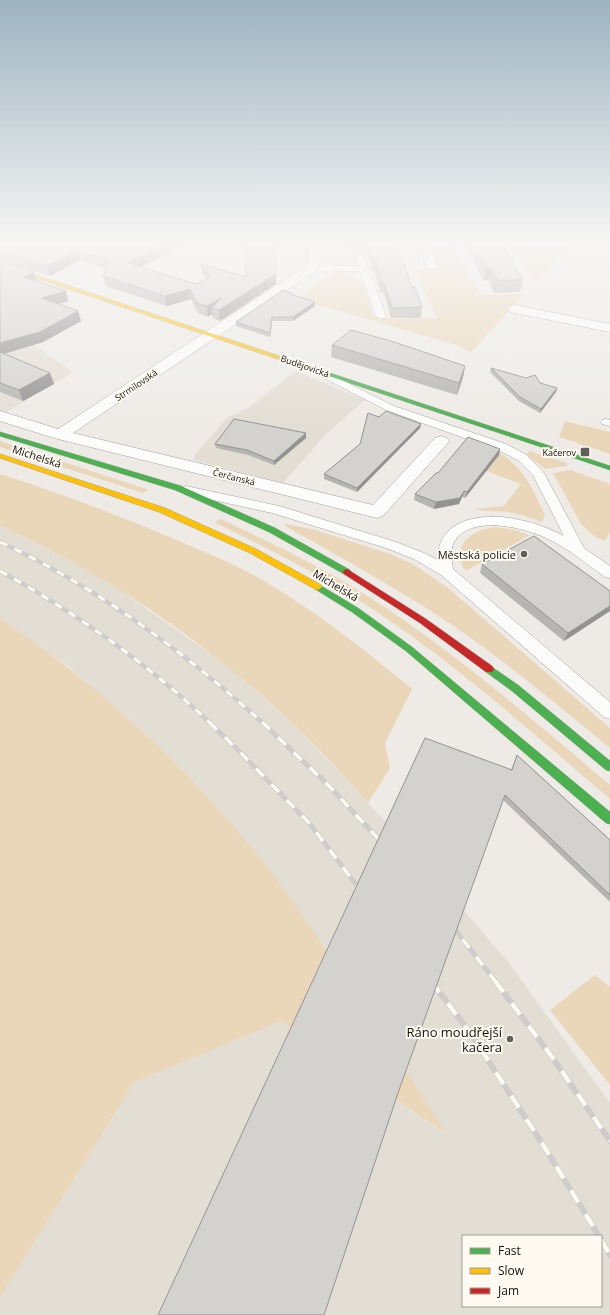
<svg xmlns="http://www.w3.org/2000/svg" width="610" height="1315" font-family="'Open Sans',sans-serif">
  <rect width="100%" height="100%" fill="#eeebe7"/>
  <g fill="#e3ded4" fill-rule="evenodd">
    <path d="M22,337L73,372L0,416V345Z"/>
    <path d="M296,371L365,400L326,434L283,483L193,460L195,455L227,418L250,407Z"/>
    <path d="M0,526L73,562L117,588L225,664L293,724L358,792L424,864L509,963L610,1103V1315H0V1297L135,1082L282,1021L445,1134L182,770L144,733L69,667L0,618ZM463,1236H601V1306H463Z"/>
  </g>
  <g fill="#ead7ba">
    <path d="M574,243L537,282L533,281L510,244Z"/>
    <path d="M436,244L448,245L454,248L481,295L525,294L470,353L457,345L297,299L335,272C367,276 364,290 373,316L390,319L437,318L415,271L437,265L430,246Z"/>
    <path d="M565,421L610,432V454L559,437Z"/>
    <path d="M0,441L149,490L143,493L0,447Z"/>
    <path d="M530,451L567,463V466L545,469L538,463L526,455Z"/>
    <path d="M500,453C525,469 533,490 545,515L542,522C531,518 520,514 508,512C497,511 486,512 474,509L504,506L521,484L486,471Z"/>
    <path d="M570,470L610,484V532L605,541L595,537L581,524L553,473Z"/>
    <path d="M0,474C58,492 114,514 170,537C202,551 236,564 266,582C318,613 366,651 412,689L385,743L390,768L368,803C344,776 319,749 293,724C209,644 105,573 0,526Z"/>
    <path d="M221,519C272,543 322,567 369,597C455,652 532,719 610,785V799C528,729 448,657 357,599C312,570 264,547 216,523L217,520Z"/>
    <path d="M286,524L312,529L390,554L413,564L447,587L610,728V748C559,707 509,664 455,627C400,590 342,558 285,526V524Z"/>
    <path d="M496,527L515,530L530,535L466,571C454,557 461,539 477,532C483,529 490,528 496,527Z"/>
    <path d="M0,618C100,685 190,770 265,864C292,899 316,935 341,972C377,1025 412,1079 446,1134L282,1021L135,1082L0,1297Z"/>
    <path d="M595,975L610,987V1085L550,1010Z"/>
  </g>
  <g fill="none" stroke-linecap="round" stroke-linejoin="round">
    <g stroke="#a4a29f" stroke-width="1">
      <g id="lane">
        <path d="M356,253H359L363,255L386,316L384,318L381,319L376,316L360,271L310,272L306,269L310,266H359L355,255Z"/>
        <path d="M322,370L394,406L506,444L527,455L544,473L584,548L610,566V578L605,577C586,563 567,548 546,538C522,527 471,514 454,542C450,549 452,561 453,569L610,702V719L604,717L441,575L414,559L386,548L272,513L181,493L180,490L181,487L186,486L279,506L396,542L424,553L438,560C436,516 488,512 520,520C536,523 550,529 564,536L533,475L519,461L498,450L386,410L318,375L317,373L318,371Z"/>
        <path d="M606,419L610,420V426L602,424L600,422L602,420Z"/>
      </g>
    </g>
    <g stroke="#a4a29f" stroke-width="1">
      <g id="street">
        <path d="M307,243H318L322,261L314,272L73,433L373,505L435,438L441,436L447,438L449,441L447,444L383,516L377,518L54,438L0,421V411L58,429L306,266L310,261Z"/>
        <path d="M418,243H429L438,267L436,269H428Z"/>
        <path d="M515,305L610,324V332L510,312L509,309L510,306Z"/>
      </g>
    </g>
    <g stroke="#a4a29f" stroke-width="1">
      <g id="fast">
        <path d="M287,360H291L610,466V470L287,362Z"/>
        <path d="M0,432L181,486L275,528L350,570L351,572L350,574H344L269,532L175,490L0,436Z"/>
        <path d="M318,584L358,608L412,647L610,812V824L606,823L406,651L352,612L315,589L314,587Z"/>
        <path d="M489,665L518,685L610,761V771L606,770L512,691L486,672L484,669L486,666Z"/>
      </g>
    </g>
    <g stroke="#a4a29f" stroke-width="1">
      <g id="slow">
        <path d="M0,263L291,360L292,361L287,362L0,266Z"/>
        <path d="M0,454L165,508L256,549L321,585L322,587L318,590L315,589L250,553L159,512L0,458Z"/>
      </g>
    </g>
    <g stroke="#a4a29f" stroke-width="1">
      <path id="jam" d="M347,569L426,619L492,666L494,669L492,672H486L420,623L344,574L343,572L344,570Z"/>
    </g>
    <use href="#lane" fill="#fcfcfb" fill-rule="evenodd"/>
    <use href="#street" fill="#fcfcfb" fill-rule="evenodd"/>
    <use href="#fast" fill="#4caf50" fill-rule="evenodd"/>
    <use href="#slow" fill="#ffc107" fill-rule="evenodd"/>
    <use href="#jam" fill="#c62828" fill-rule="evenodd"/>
    <g stroke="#cecdcc" stroke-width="4.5">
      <g id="rail-far2">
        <path d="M0,542C97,587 184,652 263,723"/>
        <path d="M0,571C76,613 147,663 210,723"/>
      </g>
    </g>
    <g stroke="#cecdcc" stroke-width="5">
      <g id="rail-far1">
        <path d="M209,722L239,751L310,824L364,895"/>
        <path d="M262,722L329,786L386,847"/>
        <path d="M449,922L496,982"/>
        <path d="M429,979L431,982"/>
      </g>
    </g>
    <g stroke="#cecdcc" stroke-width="6">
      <g id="rail">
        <path d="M431,981L471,1034L540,1140L599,1236"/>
        <path d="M495,981L552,1057L610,1141"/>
        <path d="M601,1240L610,1255"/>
      </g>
    </g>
    <use href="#rail-far2" stroke="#fef9f1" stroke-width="3" stroke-dasharray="8" stroke-linecap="butt"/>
    <use href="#rail-far1" stroke="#fef9f1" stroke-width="3.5" stroke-dasharray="11" stroke-linecap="butt"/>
    <use href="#rail" stroke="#fef9f1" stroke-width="4.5" stroke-dasharray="14" stroke-linecap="butt"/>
  </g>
  <g fill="#b6b5b2">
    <path d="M0,243H187L141,267L196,284L206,279L202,274L201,264L246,277L245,243H277V247H274L276,284L220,321L213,318L212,314L208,317L198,313L191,299L167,306L106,286L103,276L106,269L80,260L50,276L0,260Z"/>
    <path d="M347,243H399L398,246H397L412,287L422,307L421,318H391L384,293H381L374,271H372L365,247H348Z"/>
    <path d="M465,243H501L523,280L520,292L494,293L488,279L484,281Z"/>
    <path d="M0,261L37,282L68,301L58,304L78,311L81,321L43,342L4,354L50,373L54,384L23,401L0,392Z"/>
    <path d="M292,295L315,302V306L293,321H272L270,337L236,326V322Z"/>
    <path d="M332,345L465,366L463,377L457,395L331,357Z"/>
    <path d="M491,368L557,388L556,392L540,413L519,401L490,372Z"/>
    <path d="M379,417L421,424L420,428L357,492L324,479V474L360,444Z"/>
    <path d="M306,438L274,465L248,455L216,448L215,444Z"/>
    <path d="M500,449L499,455L465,498L462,497L459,504L434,509L414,500L415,494L438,473Z"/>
    <path d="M482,564L610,591V611L564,641L480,573Z"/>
    <path d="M517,755L610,840V902L503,800L158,1315L511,770Z"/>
  </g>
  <g fill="#949391">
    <path d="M167,243H187L129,273L127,263Z"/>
    <path d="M77,251L80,260L50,276L47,266Z"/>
    <path d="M490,267L488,279L484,281L487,268Z"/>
    <path d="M34,272L37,282L24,277Z"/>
    <path d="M276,274V284L220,321L219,310Z"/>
    <path d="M190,289L191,299L167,306L165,296Z"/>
    <path d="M66,291L68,301L45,308L42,298Z"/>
    <path d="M221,298L212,308V314L208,317L207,306Z"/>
    <path d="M315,302V306L293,321V317Z"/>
    <path d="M78,311L81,321L43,342L0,355V343Z"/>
    <path d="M272,317V321L270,337V333Z"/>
    <path d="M465,366L463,377L457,395L459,383Z"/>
    <path d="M50,373L54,384L23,401L19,390Z"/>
    <path d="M557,388L556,392L540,413L541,409Z"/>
    <path d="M421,424L420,428L357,492V488Z"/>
    <path d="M306,433V438L274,465V461Z"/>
    <path d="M500,449L499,455L465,498L467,492Z"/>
    <path d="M464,491L462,497L459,504L434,509L436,502Z"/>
    <path d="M610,606V611L564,641L568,633Z"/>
  </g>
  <g fill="#d4d2cf" stroke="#949391">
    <path d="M0,243H167L127,263L196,284L211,277L201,264L246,277L245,243H274L276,274L219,310L212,308L221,298L207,306L197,303L190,289L165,296L103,276L109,260L77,251L47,266L0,251Z"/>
    <path d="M368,243H396L412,287H415L422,307L392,308L384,283H382L375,260L373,261Z"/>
    <path d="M473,243H501L523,280H497L490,267L487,268Z"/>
    <path d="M0,261L34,272L24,277L66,291L42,298L78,311L40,332L0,343Z"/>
    <path d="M283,290L292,293L290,294L315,302L293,317H272L270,333L236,322Z"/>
    <path d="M351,330L391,341L465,366L459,383L332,345Z"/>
    <path d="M0,352L50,373L19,390L0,383Z"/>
    <path d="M491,368L526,378L535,375L540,383L557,388L541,409L520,397Z"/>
    <path d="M386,411L421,424L357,488L324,474L360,444L368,413L379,417Z"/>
    <path d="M234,419L306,433L274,461L247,450L215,444Z"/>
    <path d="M468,437L500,449L467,492L464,491L460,498L436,502L415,494L436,473H438Z"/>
    <path d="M534,536L610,591V606L568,633L482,564Z"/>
    <path d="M425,738L512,770L517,755L610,840V895L505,795L399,1090L324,1315H158Z"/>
  </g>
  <linearGradient id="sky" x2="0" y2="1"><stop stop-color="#9db3c0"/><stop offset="0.57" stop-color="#f7f6f4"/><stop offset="1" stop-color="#f7f6f4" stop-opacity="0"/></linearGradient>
  <rect width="610" height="427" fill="url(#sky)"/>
  <g fill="#615f5b" stroke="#fef9f1" stroke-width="1.5">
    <rect x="580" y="447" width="10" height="10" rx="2"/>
    <circle cx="524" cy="554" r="4"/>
    <circle cx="510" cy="1039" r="4"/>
  </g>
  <g text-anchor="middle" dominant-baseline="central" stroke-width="4" stroke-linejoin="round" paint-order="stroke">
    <g font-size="9" fill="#151310" stroke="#fef9f1">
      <text transform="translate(305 366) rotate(19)">Budějovická</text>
      <text transform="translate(136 385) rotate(-34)">Strmilovská</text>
      <text transform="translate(234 477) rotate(14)">Čerčanská</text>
    </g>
    <g font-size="9" fill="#151310" stroke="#fef9f1" text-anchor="end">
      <text x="576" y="452">Kačerov</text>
    </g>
    <g font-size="11" fill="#151310" stroke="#fef9f1">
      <text transform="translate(37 456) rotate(18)">Michelská</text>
      <text transform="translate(336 585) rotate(31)">Michelská</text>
    </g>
    <g font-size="11" fill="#151310" stroke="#fef9f1" text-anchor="end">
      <text x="516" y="554">Městská policie</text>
    </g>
    <g font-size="13" fill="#151310" stroke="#fef9f1" text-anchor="end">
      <text x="502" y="1032">Ráno moudřejší<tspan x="502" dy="15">kačera</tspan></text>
    </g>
  </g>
  <rect x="462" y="1235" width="140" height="72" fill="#fef9f1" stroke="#a19d97"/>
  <rect x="470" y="1248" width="20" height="6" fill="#4caf50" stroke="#a19d97"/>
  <text x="498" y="1255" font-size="12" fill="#151310">Fast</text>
  <rect x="470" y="1268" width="20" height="6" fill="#ffc107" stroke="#a19d97"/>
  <text x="498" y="1275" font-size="12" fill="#151310">Slow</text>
  <rect x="470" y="1288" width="20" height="6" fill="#c62828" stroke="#a19d97"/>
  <text x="498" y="1295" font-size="12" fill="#151310">Jam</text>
</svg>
